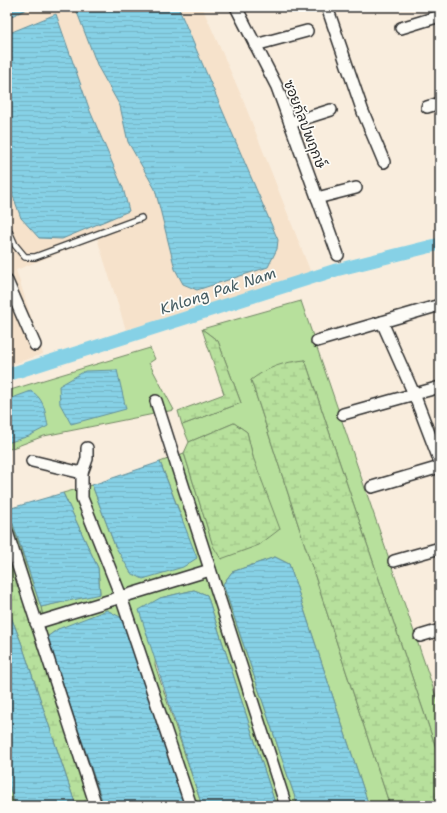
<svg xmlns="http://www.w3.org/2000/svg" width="447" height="813" font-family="'Shantell Sans','Playpen Sans Thai',sans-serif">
  <defs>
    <pattern id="wetland-marsh" width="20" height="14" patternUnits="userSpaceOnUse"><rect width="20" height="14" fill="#b7e09c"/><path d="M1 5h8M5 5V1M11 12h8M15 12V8" fill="none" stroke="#9ec087"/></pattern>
    <pattern id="water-rules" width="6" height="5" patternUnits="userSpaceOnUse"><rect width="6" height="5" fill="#86d1e6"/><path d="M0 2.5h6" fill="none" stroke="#74b4c5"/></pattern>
  </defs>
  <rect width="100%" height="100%" fill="#f9eddd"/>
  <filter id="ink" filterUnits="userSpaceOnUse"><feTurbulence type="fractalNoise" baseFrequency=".025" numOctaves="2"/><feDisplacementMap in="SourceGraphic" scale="8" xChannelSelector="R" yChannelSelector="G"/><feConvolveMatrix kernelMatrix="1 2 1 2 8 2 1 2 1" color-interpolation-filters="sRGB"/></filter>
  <g filter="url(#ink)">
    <path fill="#f6e2cb" d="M7,7H202L241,95L311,273L126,330L97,238L16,270L43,354L7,366Z"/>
    <g fill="#b7e09c" stroke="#718664">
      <path d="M301,301L440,708V760L305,360L251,380L390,806H369L289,564L275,557L232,572L223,584L298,806H276L207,595L194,590L160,598L155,665L202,806H185L122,618L58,629L47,637L41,607L100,593L98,568L63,493L92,485L115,546L182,518L160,462L184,453L213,545L253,457L247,432L234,423L189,442L182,425L241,403L218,341L202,329Z"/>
      <path d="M150,348L155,359L149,363L174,410L44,436L7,450V391Z"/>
    </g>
    <g fill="url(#wetland-marsh)" stroke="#718664">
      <path d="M202,329L218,341L241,403L182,425L178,411L224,394Z"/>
      <path d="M305,360L440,760V806H390L251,380C268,367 284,362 305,360Z"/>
      <path d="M234,423L247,432L253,457L280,529L259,545L221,559L213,546L184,453L189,442Z"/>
      <path d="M7,509L41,607L47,637L104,806H76L21,642L7,607Z"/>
      <path d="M7,780L16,806H7Z"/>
    </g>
    <g fill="url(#water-rules)" stroke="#628f9b">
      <path d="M7,7H32L7,18Z"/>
      <path d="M75,7H178L278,240L277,249L268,267L197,290L183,284L175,269L155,189L128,142L120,106L98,67Z"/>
      <path d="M56,14L90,111L123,188L129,211L62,239L39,238L21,218L7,179V34Z"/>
      <path d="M117,370L126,409L71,424L60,404L59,386L85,371Z"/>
      <path d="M31,391C45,399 45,413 48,426L29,436L7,443V400Z"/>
      <path d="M160,462L197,558L183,567L143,579L131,573L115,546L92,485Z"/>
      <path d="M63,493L98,568L100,594L41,607L8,509Z"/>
      <path d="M275,557L289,564L369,806H298L223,584L232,572Z"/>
      <path d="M194,590L207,595L276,806H202L139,610L160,598Z"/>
      <path d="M7,607L21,642L76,806H16L7,780Z"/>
      <path d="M107,610L122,618L185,806H104L47,637L58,629Z"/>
    </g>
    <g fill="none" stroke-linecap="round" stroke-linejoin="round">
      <path stroke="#86d1e6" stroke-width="13" d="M7,375L336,270L440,244"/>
      <g stroke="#2b2b2b" stroke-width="8">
        <path id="service" d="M7,227L15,245L25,257H35L141,218"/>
      </g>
      <g stroke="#2b2b2b" stroke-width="14">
        <g id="minor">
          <path d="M236,7L277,87L338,255"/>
          <path d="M327,7L363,112L384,162"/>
          <path d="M401,28L440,16"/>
          <path d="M255,45L307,31"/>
          <path d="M427,107L440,103"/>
          <path d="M290,123L331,110"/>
          <path d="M317,198L356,188"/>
          <path d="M7,281L35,345"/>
          <path d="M382,322L414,394L440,462"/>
          <path d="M317,341L440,305"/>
          <path d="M156,401L286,806"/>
          <path d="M343,414L440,387"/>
          <path d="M87,448V459L82,473V498L120,594L191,806"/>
          <path d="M32,461L82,473"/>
          <path d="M372,487L440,467"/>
          <path d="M7,532L96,806"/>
          <path d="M394,561L440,548"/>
          <path d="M36,623L210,570"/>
          <path d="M420,636L440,630"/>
        </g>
      </g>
      <use href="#service" stroke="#fdfcf7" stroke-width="5.5"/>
      <use href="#minor" stroke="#fdfcf7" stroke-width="11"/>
    </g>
  </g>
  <g text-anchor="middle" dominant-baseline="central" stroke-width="3.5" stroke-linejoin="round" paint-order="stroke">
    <g font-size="14" fill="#2b2b2b" stroke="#fdfcf7">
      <text transform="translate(305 124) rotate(69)">ซอยกัลปพฤกษ์</text>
    </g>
    <g font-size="15" font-style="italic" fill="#465d63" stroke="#fdfcf7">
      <text transform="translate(218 291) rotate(-18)">Khlong Pak Nam</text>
    </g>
  </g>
  <rect width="447" height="813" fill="none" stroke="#fdfcf7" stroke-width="24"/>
  <rect x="12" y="12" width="423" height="789" fill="none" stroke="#2b2b2b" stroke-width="1.5" filter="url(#ink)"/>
</svg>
